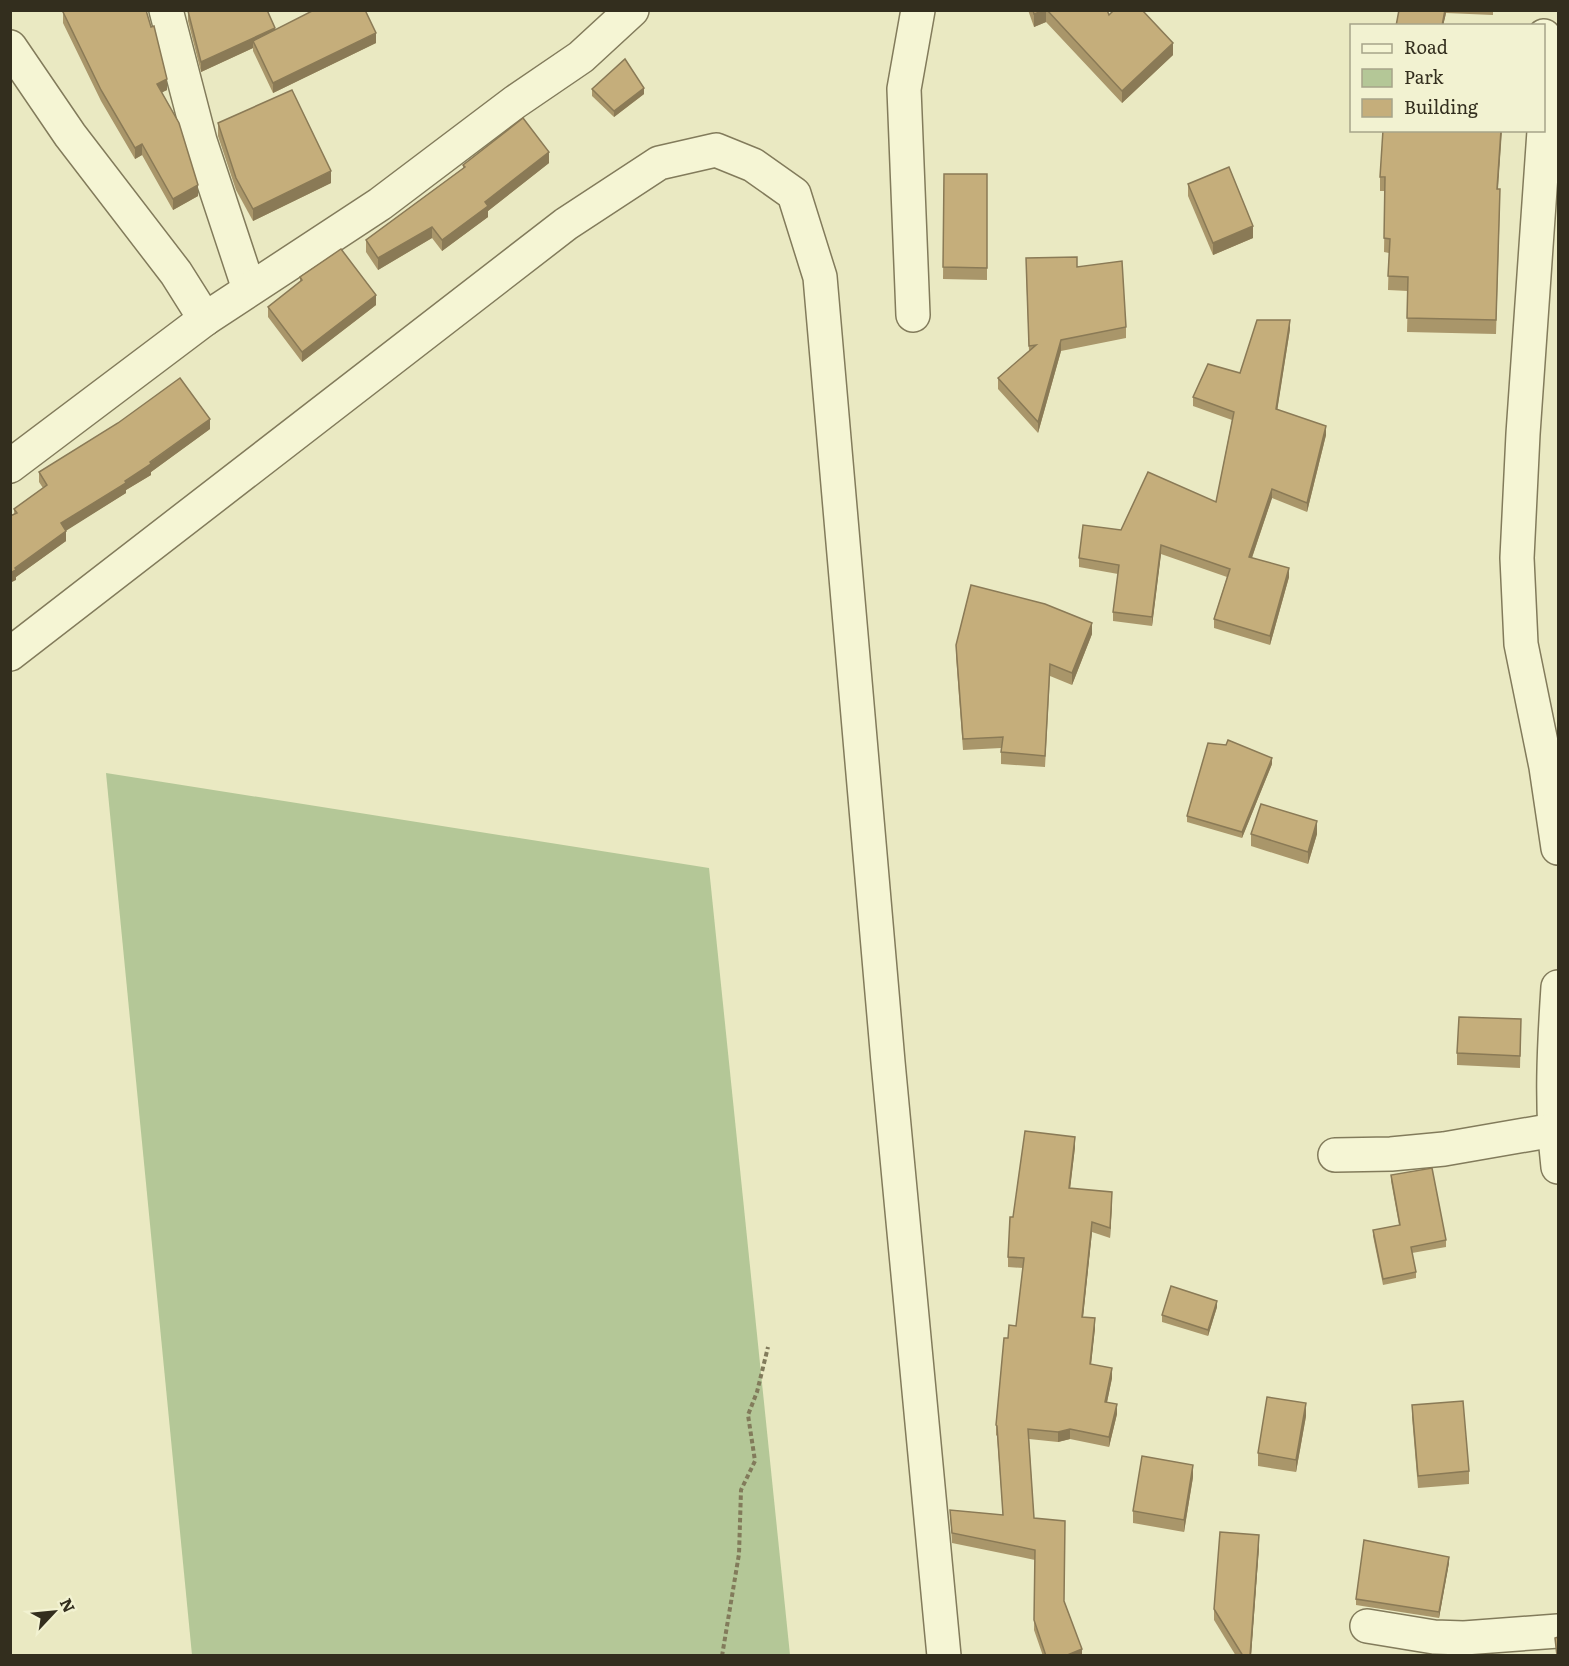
<svg xmlns="http://www.w3.org/2000/svg" width="1569" height="1666" font-family="Literata,serif">
  <rect width="100%" height="100%" fill="#eae9c2"/>
  <path fill="#b4c797" d="M106,773L709,868L790,1655H192Z"/>
  <g fill="none" stroke-linecap="round" stroke-linejoin="round">
    <g stroke="#827b5b" stroke-width="36">
      <g id="minor">
        <path d="M166,10L200,141L249,289"/>
        <path d="M1544,36L1547,88L1523,434L1517,558L1521,644L1546,767L1558,848"/>
        <path d="M10,47L70,135L176,273L205,319"/>
        <path d="M913,315L904,89L918,10"/>
        <path d="M10,466L205,319L380,204L515,102L581,57L632,10"/>
        <path d="M10,654L566,224L659,163L716,150L753,165L794,194L820,277L888,1062L944,1656"/>
        <path d="M1558,987C1554,1047 1551,1107 1558,1167"/>
        <path d="M1335,1155L1391,1154L1444,1149L1554,1130"/>
        <path d="M1367,1626L1434,1637L1464,1638L1558,1631"/>
      </g>
    </g>
    <path stroke="#827b5b" stroke-width="4" stroke-dasharray="4.5 3" stroke-linecap="butt" d="M722,1656L739,1554L741,1490L755,1461L748,1415L757,1392L768,1347"/>
    <use href="#minor" stroke="#f5f5d4" stroke-width="33"/>
  </g>
  <g fill="#a9966a">
    <path d="M1028,10H1107L1109,15L1173,55L1122,103L1046,22L1034,27Z"/>
    <path d="M1399,10H1493V15L1446,13L1443,26H1396Z"/>
    <path d="M188,11L275,30L376,43L273,93L253,51V48L201,72L188,21Z"/>
    <path d="M63,12L167,90L162,92L198,196L173,210L142,155L135,159L101,101L63,23Z"/>
    <path d="M592,89L644,94L614,117L592,96Z"/>
    <path d="M218,123L331,183L253,221L236,190L218,136Z"/>
    <path d="M549,163L488,211V217L442,251L432,238L378,270L366,252V240L463,168V165Z"/>
    <path d="M944,174H987V280L943,279Z"/>
    <path d="M1380,177L1498,189L1500,203L1496,334L1407,332L1408,291L1388,290L1389,253L1384,252L1385,191H1380Z"/>
    <path d="M1188,184L1253,238L1213,255L1188,196Z"/>
    <path d="M1077,267L1126,327V338L1061,351L1038,433L998,389V378L1029,351L1026,269Z"/>
    <path d="M300,277L376,305L302,362L268,317V307L300,282Z"/>
    <path d="M1290,329L1277,410L1326,435L1307,512L1272,498L1252,558L1289,577L1270,645L1214,628V619L1227,577L1161,554L1152,626L1113,621V612L1118,574L1079,567V558L1121,530L1216,502L1232,420L1193,406V397L1240,373Z"/>
    <path d="M210,429L151,472V475L126,490V493L66,530V541L16,577V580L14,509L43,488L39,482V472Z"/>
    <path d="M1092,634L1072,685L1050,676L1045,767L1001,764V748L963,750L956,656V645Z"/>
    <path d="M1272,764L1242,838L1187,822V816Z"/>
    <path d="M1251,834H1317L1308,864L1251,846Z"/>
    <path d="M1521,1019L1520,1068L1457,1065V1053Z"/>
    <path d="M1075,1147L1070,1188L1112,1202L1110,1238L1092,1232L1083,1317L1095,1328L1091,1364L1112,1378L1107,1402L1117,1414L1109,1447L1070,1439L1058,1442L1029,1439L1034,1518L1064,1601L1082,1656H1043L1034,1630L1035,1560L952,1543L950,1510L1003,1515L997,1436L996,1435V1425L1008,1338L1016,1326L1023,1268L1008,1267V1257L1013,1217Z"/>
    <path d="M1391,1175L1446,1240V1247L1412,1253L1416,1272V1278L1383,1285L1373,1236V1230L1399,1225L1391,1181Z"/>
    <path d="M1217,1307L1208,1336L1162,1322V1315Z"/>
    <path d="M1412,1405L1469,1471V1484L1418,1488L1412,1417Z"/>
    <path d="M1306,1416L1296,1472L1258,1466V1453Z"/>
    <path d="M1193,1477L1184,1532L1133,1523V1511Z"/>
    <path d="M1259,1547L1251,1656H1236L1214,1620V1609Z"/>
    <path d="M1449,1563L1439,1618L1356,1605V1599Z"/>
  </g>
  <g fill="#8a7a56">
    <path d="M1046,10V22L1034,27V14Z"/>
    <path d="M1445,10H1446V13L1443,26H1442Z"/>
    <path d="M275,28V38L253,41V48L201,72V62Z"/>
    <path d="M376,33V43L273,93V83Z"/>
    <path d="M1173,43V55L1122,103V91Z"/>
    <path d="M167,79V90L157,95V84Z"/>
    <path d="M644,88V94L614,117V111Z"/>
    <path d="M1501,130H1502L1497,203V189Z"/>
    <path d="M142,144V155L135,159V148Z"/>
    <path d="M549,152V163L488,211V217L442,251V240L485,202Z"/>
    <path d="M331,171V183L253,221V209Z"/>
    <path d="M198,185V196L173,210V199Z"/>
    <path d="M1253,226V238L1213,255V243Z"/>
    <path d="M432,227V238L378,270V258Z"/>
    <path d="M376,295V305L302,362V352Z"/>
    <path d="M1290,320V329L1276,418V409Z"/>
    <path d="M1061,340V351L1038,433V422Z"/>
    <path d="M210,419V429L151,472V475L126,490V493L61,534V523L125,481Z"/>
    <path d="M1326,426V435L1307,512V503Z"/>
    <path d="M1272,489V498L1249,566V557Z"/>
    <path d="M66,531V541L16,577V580L10,583V573L15,568Z"/>
    <path d="M1161,545V554L1152,626V617Z"/>
    <path d="M1289,568V577L1270,645V636Z"/>
    <path d="M1092,623V634L1072,685V673Z"/>
    <path d="M1272,758V764L1242,838V832Z"/>
    <path d="M1317,821V834L1308,864V852Z"/>
    <path d="M1075,1137V1147L1069,1198V1188Z"/>
    <path d="M1112,1192V1202L1110,1238V1228Z"/>
    <path d="M1092,1222V1232L1082,1327V1317Z"/>
    <path d="M1217,1301V1307L1208,1336V1330Z"/>
    <path d="M1095,1318V1328L1090,1374V1364Z"/>
    <path d="M1112,1368V1378L1105,1412V1402Z"/>
    <path d="M1306,1403V1416L1296,1472V1460Z"/>
    <path d="M1117,1404V1414L1109,1447V1437Z"/>
    <path d="M1070,1429V1439L1058,1442V1432Z"/>
    <path d="M1193,1465V1477L1184,1532V1520Z"/>
    <path d="M1259,1535V1547L1251,1656H1250Z"/>
    <path d="M1449,1557V1563L1439,1618V1612Z"/>
    <path d="M1082,1649V1656H1065Z"/>
  </g>
  <g fill="#c5ae7b" stroke="#8a7a56" stroke-width="1.5">
    <path d="M66,10H146L151,27L154,26L167,79L157,84L179,123L198,185L173,199L142,144L135,148L101,90L63,12Z"/>
    <path d="M267,10L275,28L201,62L188,11Z"/>
    <path d="M314,10H365L376,33L273,83L253,41Z"/>
    <path d="M1033,10H1045L1034,14Z"/>
    <path d="M1047,10H1107L1109,15L1114,10H1142L1173,43L1122,91Z"/>
    <path d="M1399,10H1445L1442,26H1396Z"/>
    <path d="M625,59L644,88L614,111L592,89Z"/>
    <path d="M292,90L331,171L253,209L236,178L218,123Z"/>
    <path d="M523,118L549,152L485,202L488,206L442,240L432,227L378,258L366,240L465,167L463,165Z"/>
    <path d="M1383,130H1501L1497,189H1500L1496,320L1407,318L1408,277L1388,276L1390,239L1384,238L1385,177H1380Z"/>
    <path d="M1229,167L1253,226L1213,243L1188,184Z"/>
    <path d="M944,174H987V268L943,267Z"/>
    <path d="M341,249L376,295L302,352L268,307L302,280L300,277Z"/>
    <path d="M1077,257V267L1122,261L1126,327L1061,340L1038,422L998,378L1036,345L1029,346L1026,258Z"/>
    <path d="M1257,320H1290L1276,409L1326,426L1307,503L1272,489L1249,557L1289,568L1270,636L1214,619L1230,569L1161,545L1152,617L1113,612L1119,565L1079,558L1083,525L1121,530L1148,472L1216,502L1234,412L1193,397L1208,364L1240,373Z"/>
    <path d="M180,378L210,419L150,462L151,464L125,481L126,483L61,523L66,531L15,568L16,570L10,573V516L17,513L14,509L47,485L39,472L118,423Z"/>
    <path d="M971,585L1045,604L1092,623L1072,673L1050,664L1045,756L1001,752L1003,737L963,739L956,645Z"/>
    <path d="M1228,740L1272,758L1242,832L1187,816L1208,743L1226,745Z"/>
    <path d="M1261,804L1317,821L1308,852L1251,834Z"/>
    <path d="M1459,1017L1521,1019L1520,1056L1457,1053Z"/>
    <path d="M1025,1131L1075,1137L1069,1188L1112,1192L1110,1228L1092,1222L1082,1317L1095,1318L1090,1364L1112,1368L1105,1402L1117,1404L1109,1437L1070,1429L1058,1432L1028,1429L1034,1518L1065,1521L1064,1601L1082,1649L1065,1656H1046L1034,1620L1035,1550L952,1533L950,1510L1003,1515L997,1426L996,1425L1004,1338H1008L1009,1325L1016,1326L1024,1258L1008,1257L1010,1217H1013Z"/>
    <path d="M1432,1168L1446,1240L1411,1247L1416,1272L1383,1279L1373,1230L1400,1225L1391,1175Z"/>
    <path d="M1171,1286L1217,1301L1208,1330L1162,1315Z"/>
    <path d="M1267,1397L1306,1403L1296,1460L1258,1453Z"/>
    <path d="M1463,1401L1469,1471L1418,1476L1412,1405Z"/>
    <path d="M1142,1456L1193,1465L1184,1520L1133,1511Z"/>
    <path d="M1220,1532L1259,1535L1250,1656H1243L1214,1609Z"/>
    <path d="M1364,1540L1449,1557L1439,1612L1356,1599Z"/>
    <path d="M1558,1637V1656H1557L1555,1638Z"/>
  </g>
  <rect width="1569" height="1666" fill="none" stroke="#332e1e" stroke-width="24"/>
  <rect x="1350" y="24" width="195" height="108" fill="#f2f2d1" stroke="#a6a489" stroke-width="1.5"/>
  <rect x="1362" y="44" width="30" height="9" fill="#f5f5d4" stroke="#a6a489" stroke-width="1.5"/>
  <text x="1404" y="54" font-size="18" fill="#332e1e">Road</text>
  <rect x="1362" y="69" width="30" height="18" fill="#b4c797" stroke="#a6a489" stroke-width="1.5"/>
  <text x="1404" y="84" font-size="18" fill="#332e1e">Park</text>
  <rect x="1362" y="99" width="30" height="18" fill="#c5ae7b" stroke="#a6a489" stroke-width="1.5"/>
  <text x="1404" y="114" font-size="18" fill="#332e1e">Building</text>
  <g transform="translate(54 1612) rotate(64)" stroke="#f2f2d1" stroke-width="4.5" paint-order="stroke">
  <path d="M0-4.5L10 22L0 15L-10 22Z" fill="#332e1e"/>
  <text y="-9" font-size="16" font-weight="bold" text-anchor="middle" fill="#332e1e">N</text>
  </g>
</svg>
